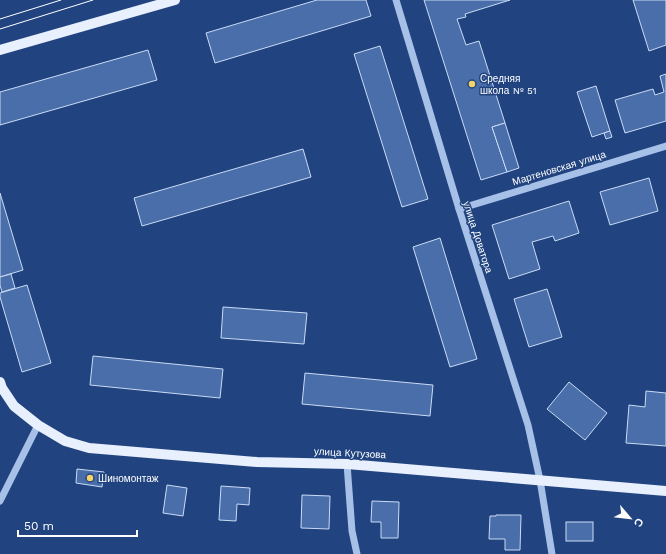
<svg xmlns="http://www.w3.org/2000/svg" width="666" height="554" font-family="'Work Sans',sans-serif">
  <rect width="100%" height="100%" fill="#214480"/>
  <g fill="#496ea9" stroke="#cadbf6">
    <path d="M317,0H366L371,16L215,63L206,33Z"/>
    <path d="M424,0H510L465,14L466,17L457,19L466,45L479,41L505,123L492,127L507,172L481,180Z"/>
    <path d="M633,0H666V45L649,51Z"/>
    <path d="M380,46L428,199L402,207L354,54Z"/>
    <path d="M148,50L157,80L0,125V92Z"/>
    <path d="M666,74V121L625,133L615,100L653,89L655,95L664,92L660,76Z"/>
    <path d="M596,86L610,131L592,137L577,92Z"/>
    <path d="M505,123L519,168L507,172L492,127Z"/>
    <path d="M610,131L612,137L606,139L604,133Z"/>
    <path d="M303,149L311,177L142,226L134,198Z"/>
    <path d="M649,178L658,211L610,225L600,192Z"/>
    <path d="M0,193L23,270L0,277Z"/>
    <path d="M569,201L579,233L555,241L553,236L532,242L540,269L509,279L492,225Z"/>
    <path d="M440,238L477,359L450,367L413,247Z"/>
    <path d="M11,274L15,288L2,292L0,285V277Z"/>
    <path d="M27,285L51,363L22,372L0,297V293Z"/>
    <path d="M547,289L562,337L529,347L514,299Z"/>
    <path d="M223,307L307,313L304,344L221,338Z"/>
    <path d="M93,356L223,369L220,398L90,385Z"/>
    <path d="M305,373L433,385L430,416L302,404Z"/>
    <path d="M569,382L607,413L585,440L547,409Z"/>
    <path d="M646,391L666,393V446L626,443L629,405L645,407Z"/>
    <path d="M77,469L104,472L102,487L76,483Z"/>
    <path d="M167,485L187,488L183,516L163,513Z"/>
    <path d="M221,486L250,488L249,505L237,504L236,521L219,520Z"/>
    <path d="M302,495L330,496L329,529L301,528Z"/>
    <path d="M372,501L399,502L398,538H381V522H371Z"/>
    <path d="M496,515H521L520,550H505V539H489L490,516H496Z"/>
    <rect x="566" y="522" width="27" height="19"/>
  </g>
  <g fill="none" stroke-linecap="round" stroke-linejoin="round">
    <g stroke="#a6c0e8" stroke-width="7">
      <path d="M396,0L459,209L528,425L540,480L552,554"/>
      <path d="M459,209L666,146"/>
      <path d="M347,464L352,531L357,554"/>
      <path d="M0,501L38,425"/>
    </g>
    <g stroke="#e8effd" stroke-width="10">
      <path d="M0,50L175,0"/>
      <path d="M0,382L2,388L14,406L38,425L65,441L89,448L257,462L347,464L666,491"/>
    </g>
    <g stroke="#fff" stroke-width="1">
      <path d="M0,19L61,0"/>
      <path d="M0,29L93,0"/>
    </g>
  </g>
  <g fill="#f4d467" stroke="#214480" stroke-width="1.5">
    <circle cx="472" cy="84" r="4"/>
    <circle cx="90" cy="478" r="4"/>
  </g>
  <g text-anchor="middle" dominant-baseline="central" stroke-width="3" stroke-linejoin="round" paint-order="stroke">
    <g font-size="10" fill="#fff" stroke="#214480" text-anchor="start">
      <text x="480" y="78">Средняя<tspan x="480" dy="12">школа № 51</tspan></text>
      <text x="98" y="478">Шиномонтаж</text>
    </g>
    <g font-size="10" fill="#fff" stroke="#214480">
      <text transform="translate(559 168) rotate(-17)">Мартеновская улица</text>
      <text transform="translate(478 237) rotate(72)">улица Доватора</text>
      <text transform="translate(350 453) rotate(3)">улица Кутузова</text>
    </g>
  </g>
  <g transform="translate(630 518) rotate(118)" stroke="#214480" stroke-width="3" paint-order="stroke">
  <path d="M0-3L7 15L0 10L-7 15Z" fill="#ffffff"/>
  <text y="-6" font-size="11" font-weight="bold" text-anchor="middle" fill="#ffffff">С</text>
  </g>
  <path d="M18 530v6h119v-6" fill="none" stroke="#ffffff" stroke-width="2"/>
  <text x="24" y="530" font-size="12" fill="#ffffff" stroke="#214480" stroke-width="3" paint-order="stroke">50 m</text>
</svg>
